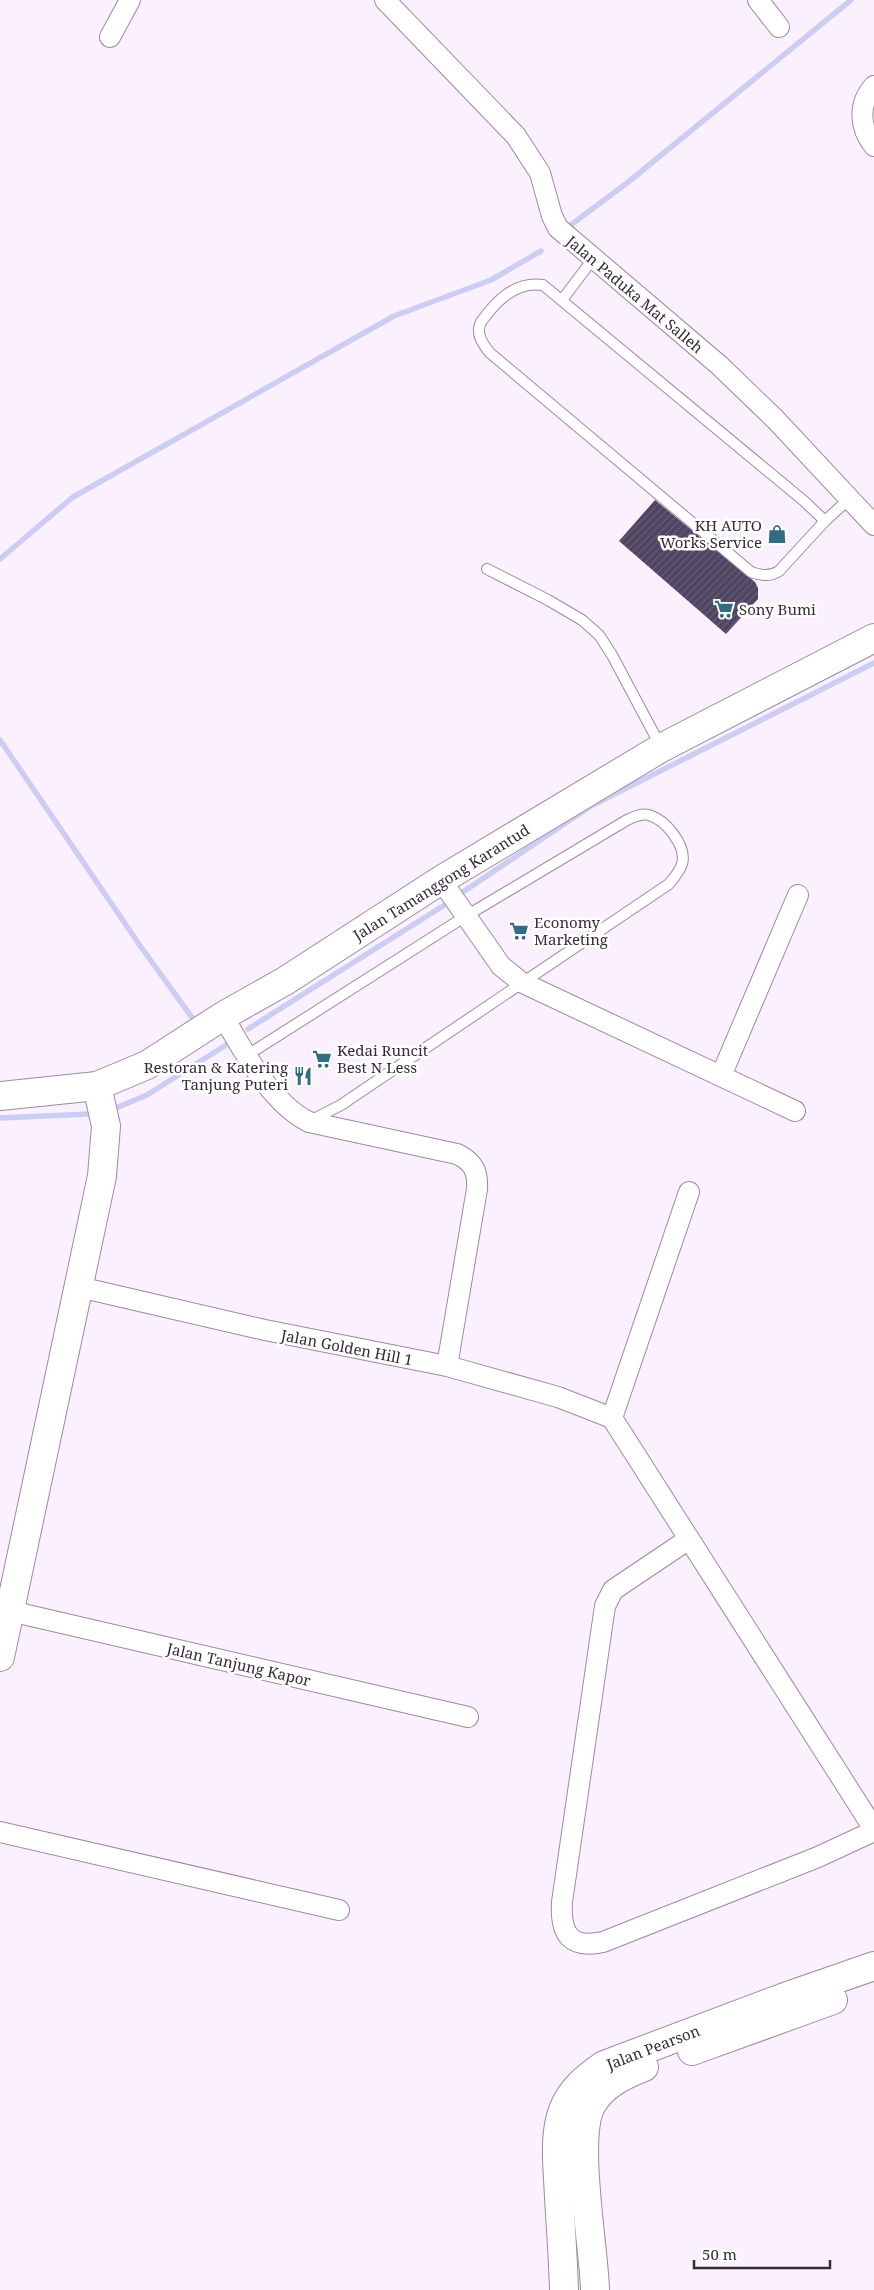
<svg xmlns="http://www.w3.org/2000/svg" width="874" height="2290" font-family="'Noto Serif',serif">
  <defs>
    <pattern id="building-hatch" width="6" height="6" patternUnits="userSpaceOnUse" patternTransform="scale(1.25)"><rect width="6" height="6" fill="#4f4461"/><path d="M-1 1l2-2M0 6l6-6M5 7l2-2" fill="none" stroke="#665d75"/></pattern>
  </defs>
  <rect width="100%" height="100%" fill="#fbf0fd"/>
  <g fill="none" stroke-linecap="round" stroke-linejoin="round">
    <g stroke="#cccdf3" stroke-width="5.5">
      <path d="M572,224L627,183L851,0"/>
      <path d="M0,559L73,497L394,316L491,280L541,251"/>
      <path d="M0,740L141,947L196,1023"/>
      <path d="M463,892L591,806L874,663"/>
      <path d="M248,1029L443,906"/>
      <path d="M116,1108L147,1095L226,1045"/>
      <path d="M0,1118L91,1114"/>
    </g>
  </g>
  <path fill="url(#building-hatch)" d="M655,500L755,582L758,588V599L726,634L619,541Z"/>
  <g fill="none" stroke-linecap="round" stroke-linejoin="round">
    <g stroke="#9f88a4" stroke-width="12">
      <g id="lane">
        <path d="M562,300L593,259"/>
        <path d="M825,521L779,571C770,577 761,576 751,572L490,353C483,344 475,334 481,322C496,301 515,281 543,285L804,501L825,521L850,498"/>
        <path d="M487,569L548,600L582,620L599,635L612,655L661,747"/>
        <path d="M246,1056L466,916L627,820C634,817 641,813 649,815C666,820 687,846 682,864C680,871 674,878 669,884L341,1105L310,1121"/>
      </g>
    </g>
    <g stroke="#9f88a4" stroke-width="22">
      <g id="street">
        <path d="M385,0L516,136L540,173L552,216L558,228L719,365L776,420L874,525"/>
        <path d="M758,0L779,27"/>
        <path d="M110,37L130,0"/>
        <path d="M874,86C858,104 859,127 874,146"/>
        <path d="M441,880L501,966L521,982L795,1111"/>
        <path d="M223,1016C243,1051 272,1104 309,1122L457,1154C474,1162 478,1172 477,1189L447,1366"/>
        <path d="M721,1076L798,895"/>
        <path d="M79,1287L265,1330L447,1366L558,1397L612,1418"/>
        <path d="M612,1418L874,1829"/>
        <path d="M612,1418L689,1192"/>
        <path d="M689,1539L613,1590L605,1606L562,1902C560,1934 570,1949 603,1942L818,1857L874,1831"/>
        <path d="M10,1611L468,1717"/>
        <path d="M0,1832L339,1910"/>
      </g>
    </g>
    <g stroke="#9f88a4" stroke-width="30">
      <g id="secondary">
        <path d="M0,1657L102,1176L106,1126L97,1086"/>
        <path d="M692,2051L833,2000"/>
        <path d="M564,2290C563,2259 561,2228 559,2198C558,2169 553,2137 563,2110C571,2089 587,2077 604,2065L782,1998L874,1966"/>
        <path d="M595,2290C594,2247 573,2136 592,2104C604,2084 624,2075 644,2067"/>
      </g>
    </g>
    <g stroke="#9f88a4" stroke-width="30">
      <path id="primary" d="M0,1096L97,1086L147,1065L223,1016L285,981L441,880L661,748L874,638"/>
    </g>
    <use href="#lane" stroke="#fff" stroke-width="10"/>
    <use href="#street" stroke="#fff" stroke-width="20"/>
    <use href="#secondary" stroke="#fff" stroke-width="28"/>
    <use href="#primary" stroke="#fff" stroke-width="28"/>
  </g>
  <defs>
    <g id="shop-bare" transform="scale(1.5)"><path d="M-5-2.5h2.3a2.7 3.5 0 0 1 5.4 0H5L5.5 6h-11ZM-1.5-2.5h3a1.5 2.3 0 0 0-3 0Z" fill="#316c84" stroke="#fff" stroke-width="2.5" paint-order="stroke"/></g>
    <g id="supermarket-bare" transform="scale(1.5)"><path d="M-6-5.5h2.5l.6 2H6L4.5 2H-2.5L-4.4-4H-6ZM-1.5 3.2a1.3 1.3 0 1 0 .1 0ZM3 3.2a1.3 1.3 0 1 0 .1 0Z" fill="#316c84" stroke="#fff" stroke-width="2.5" paint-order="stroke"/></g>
    <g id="restaurant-bare" transform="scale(1.5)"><path d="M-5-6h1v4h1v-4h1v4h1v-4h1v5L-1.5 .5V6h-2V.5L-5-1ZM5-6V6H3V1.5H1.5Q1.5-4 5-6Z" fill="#316c84" stroke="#fff" stroke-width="2.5" paint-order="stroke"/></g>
  </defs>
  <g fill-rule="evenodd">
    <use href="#shop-bare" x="777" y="534"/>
    <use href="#supermarket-bare" x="724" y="609"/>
    <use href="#supermarket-bare" x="519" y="931"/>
    <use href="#supermarket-bare" x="322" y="1059"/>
    <use href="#restaurant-bare" x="303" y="1076"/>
  </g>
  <g text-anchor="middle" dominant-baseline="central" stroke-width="5" stroke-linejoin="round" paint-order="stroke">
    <g font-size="15" fill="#352b37" stroke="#fff">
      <text transform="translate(635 294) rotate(40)">Jalan Paduka Mat Salleh</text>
      <text transform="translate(441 882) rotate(-32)">Jalan Tamanggong Karantud</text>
      <text transform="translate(347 1347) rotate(11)">Jalan Golden Hill 1</text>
      <text transform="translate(239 1664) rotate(13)">Jalan Tanjung Kapor</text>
      <text transform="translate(653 2047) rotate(-21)">Jalan Pearson</text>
    </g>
    <g font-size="15" fill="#352b37" stroke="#fff" text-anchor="start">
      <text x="762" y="525" text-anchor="end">KH AUTO<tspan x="762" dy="17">Works Service</tspan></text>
      <text x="739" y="609">Sony Bumi</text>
      <text x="534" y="922">Economy<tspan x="534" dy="17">Marketing</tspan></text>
      <text x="337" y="1050">Kedai Runcit<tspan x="337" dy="17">Best N Less</tspan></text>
      <text x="288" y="1067" text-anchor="end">Restoran &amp; Katering<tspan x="288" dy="17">Tanjung Puteri</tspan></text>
    </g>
  </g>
  <path d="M694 2260v8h136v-8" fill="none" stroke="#352b37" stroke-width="2.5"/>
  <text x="702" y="2260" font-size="15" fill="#352b37" stroke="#ffffff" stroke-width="4" paint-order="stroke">50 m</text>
</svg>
